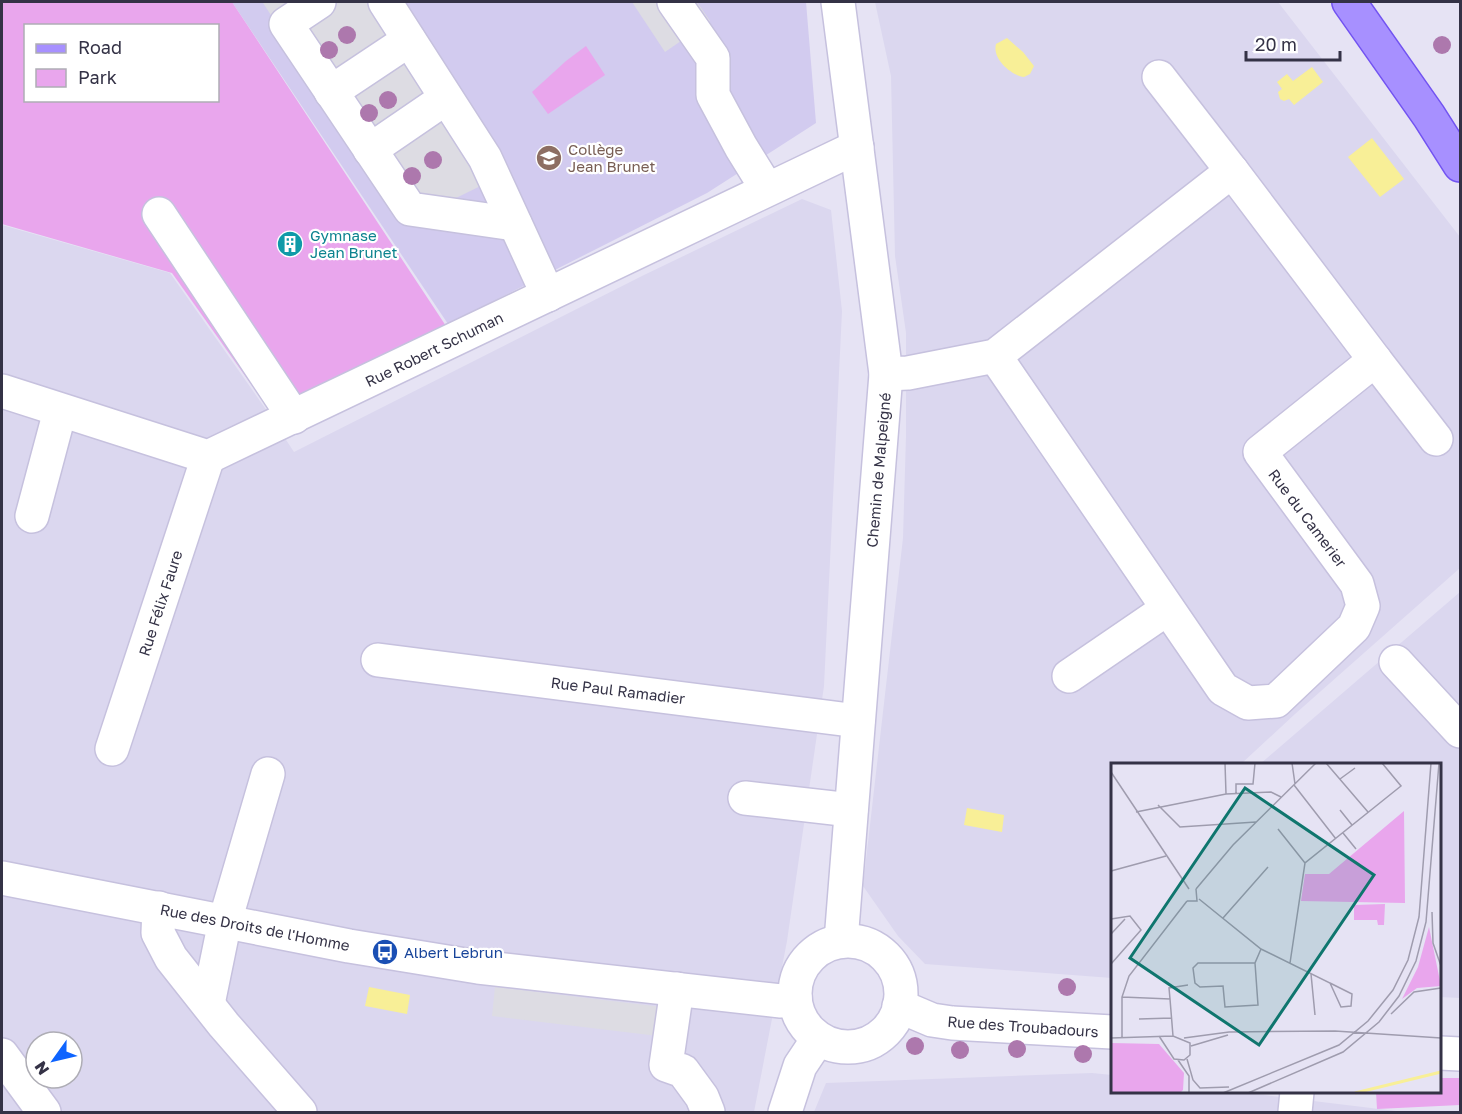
<svg xmlns="http://www.w3.org/2000/svg" width="1462" height="1114" font-family="'Golos Text',sans-serif">
  <rect width="100%" height="100%" fill="#e6e3f4"/>
  <g fill="#dbd7ef" fill-rule="evenodd">
    <path d="M875,2H1278L1460,237V568L1295,714L1241,764H1112V978L925,964L898,936L863,886L903,538L906,436V333L895,256L891,76Z"/>
    <path d="M802,199L831,210L842,311L824,686L787,941L754,1112H2V225L170,273L267,411L294,452L642,276ZM36,1042H72V1078H36Z"/>
    <path d="M1460,592V998L1440,997V764H1260Z"/>
    <path d="M1092,1073L1112,1075V1092H1240L1404,1112H814L826,1083Z"/>
  </g>
  <path fill="#d2cbef" d="M232,2H806L816,123L707,193L448,324Z"/>
  <g fill="#e9a6ed" fill-rule="evenodd">
    <path d="M2,2H232L446,326L270,411L172,273L2,224ZM26,26H218V100H26Z"/>
    <path d="M586,46L605,75L548,114L532,92L566,61Z"/>
    <path d="M1440,1078H1460V1105L1377,1109L1376,1092H1440Z"/>
  </g>
  <g fill="#dddce3">
    <path d="M266,2H390L503,175L407,222L263,3Z"/>
    <path d="M632,2H697L710,21L665,52Z"/>
    <path d="M495,987L662,1007L658,1036L492,1016Z"/>
  </g>
  <g fill="#f8ef97">
    <path d="M1007,38L1023,52L1034,66L1030,74L1024,77C1011,75 992,59 996,44Z"/>
    <path d="M1312,67L1323,82L1294,105L1289,99L1284,101L1280,99L1278,92L1282,89L1277,82L1287,74L1293,81Z"/>
    <path d="M1372,138L1404,179L1380,197L1348,157Z"/>
    <path d="M967,808L1004,815L1002,832L964,825Z"/>
    <path d="M369,987L410,995L407,1014L365,1006Z"/>
  </g>
  <g fill="none" stroke-linecap="round" stroke-linejoin="round">
    <g stroke="#c6c1de" stroke-width="36">
      <g id="minor">
        <path d="M319,2L286,24L410,209L515,224"/>
        <path d="M385,2L485,158L548,295"/>
        <path d="M674,2L713,58V95L741,147L767,189"/>
        <path d="M838,2L886,374L841,941"/>
        <path d="M1159,77L1232,171"/>
        <path d="M331,92L409,40"/>
        <path d="M370,150L446,98"/>
        <path d="M159,214L294,417"/>
        <path d="M1375,360L1436,439"/>
        <path d="M886,374L908,373L995,356L1232,171L1375,360L1260,452L1357,584L1363,606L1354,627L1276,701L1248,703L1223,689L995,356"/>
        <path d="M2,391L208,457L857,147"/>
        <path d="M32,516L60,411"/>
        <path d="M378,660L858,721"/>
        <path d="M1396,662L1460,731"/>
        <path d="M1069,676L1167,609"/>
        <path d="M112,749L208,457"/>
        <path d="M745,798L851,810"/>
        <path d="M2,878L349,946L478,967L781,1001L795,997"/>
        <path d="M159,908L158,933L171,958L224,1025L300,1112"/>
        <circle cx="848" cy="994" r="53"/>
        <path d="M677,989L666,1065L683,1071L702,1097L708,1112"/>
        <path d="M208,1004L225,921L268,774"/>
        <path d="M899,1006L932,1020L952,1023L1112,1032"/>
        <path d="M1440,1053L1460,1054"/>
        <path d="M2,1055L44,1112"/>
        <path d="M785,1112L800,1066L818,1039"/>
        <path d="M1295,1112L1297,1092"/>
      </g>
    </g>
    <g stroke="#7253f1" stroke-width="36">
      <path id="major" d="M1349,2L1429,116L1460,165"/>
    </g>
    <use href="#minor" stroke="#fff" stroke-width="33"/>
    <use href="#major" stroke="#a790ff" stroke-width="33"/>
  </g>
  <g fill="#ad78ad">
    <circle cx="347" cy="35" r="9"/>
    <circle cx="1442" cy="45" r="9"/>
    <circle cx="329" cy="50" r="9"/>
    <circle cx="388" cy="100" r="9"/>
    <circle cx="369" cy="113" r="9"/>
    <circle cx="433" cy="160" r="9"/>
    <circle cx="412" cy="176" r="9"/>
    <circle cx="1067" cy="987" r="9"/>
    <circle cx="915" cy="1046" r="9"/>
    <circle cx="1017" cy="1049" r="9"/>
    <circle cx="960" cy="1050" r="9"/>
    <circle cx="1083" cy="1054" r="9"/>
  </g>
  <defs>
    <g id="school-disc" transform="scale(1.35)"><circle r="9.5" fill="#8d6e63" stroke="#fff"/><path d="M0-5L7-2L0 1L-7-2ZM-4 1L0 2.5L4 1V4Q0 6-4 4Z" fill="#fff"/></g>
    <g id="building-disc" transform="scale(1.35)"><circle r="9.5" fill="#0f9aa8" stroke="#fff"/><path d="M-4-6H4V6H1V3H-1V6H-4ZM-2.5-4.3h1.7v1.8h-1.7ZM.8-4.3h1.7v1.8H.8ZM-2.5-1h1.7V.8h-1.7ZM.8-1h1.7V.8H.8Z" fill="#fff"/></g>
    <g id="bus-disc" transform="scale(1.35)"><circle r="9.5" fill="#1a4fb4" stroke="#fff"/><path d="M-5-6H5V4H4V6H2V4H-2V6H-4V4H-5ZM-3.5-4V0h7V-4ZM-3.5 1.2v1.5H-2V1.2ZM2 1.2v1.5H3.5V1.2Z" fill="#fff"/></g>
  </defs>
  <g fill-rule="evenodd">
    <use href="#school-disc" x="549" y="158"/>
    <use href="#building-disc" x="290" y="244"/>
    <use href="#bus-disc" x="385" y="952"/>
  </g>
  <g text-anchor="middle" dominant-baseline="central" stroke-width="4.5" stroke-linejoin="round" paint-order="stroke">
    <g font-size="15" fill="#785e54" stroke="#fff" text-anchor="start">
      <text x="568" y="149">Collège<tspan x="568" dy="17">Jean Brunet</tspan></text>
    </g>
    <g font-size="15" fill="#0d838f" stroke="#fff" text-anchor="start">
      <text x="310" y="235">Gymnase<tspan x="310" dy="17">Jean Brunet</tspan></text>
    </g>
    <g font-size="15" fill="#343246" stroke="#fff">
      <text transform="translate(434 349) rotate(-26)">Rue Robert Schuman</text>
      <text transform="translate(878 470) rotate(-85)">Chemin de Malpeigné</text>
      <text transform="translate(1308 518) rotate(53)">Rue du Camerier</text>
      <text transform="translate(160 603) rotate(-72)">Rue Félix Faure</text>
      <text transform="translate(618 690) rotate(7)">Rue Paul Ramadier</text>
      <text transform="translate(255 927) rotate(11)">Rue des Droits de l'Homme</text>
      <text transform="translate(1023 1026) rotate(4)">Rue des Troubadours</text>
    </g>
    <g font-size="15" fill="#164399" stroke="#fff" text-anchor="start">
      <text x="404" y="952">Albert Lebrun</text>
    </g>
  </g>
  <g transform="translate(1111 763)">
    <rect width="330" height="330" fill="#e6e3f4"/>
    <path d="M293,48L294,140L190,138L194,111H218ZM274,141L273,162H267L266,157H243V142ZM318,164L330,223L306,225L291,236L307,204ZM0,280L48,281L73,310L72,327L69,330H0Z" fill="#e9a6ed"/>
    <path fill="none" stroke="#f8ef97" stroke-width="3" d="M244,330L330,309"/>
    <path fill="none" stroke="#9f9cae" stroke-width="1.5" d="M114,0L115,31M181,0L184,21M215,0L257,49M0,9L78,126M229,16L244,5M183,22L225,76M125,30V21H142L144,0M47,42L69,64L145,59M229,47L241,62M25,49L115,31L160,29L170,34M167,66L194,100M232,70L245,86M0,108L55,93M85,126L122,82L205,0M88,136L150,186L219,220L230,244L240,243L241,231L219,220M76,138H86L85,126M321,149L322,180L330,203M112,155L157,104M0,156L19,153L30,167L0,201M0,171L14,156M144,200H87L82,205L84,220L89,224L112,223L114,244L147,242L144,200L150,186M179,200L194,100L290,23L271,0M200,211L204,252M11,234L59,236L58,225L77,222M59,236L62,273M280,251L303,229L330,225M28,256L61,255M0,275L62,273L79,280V292L73,297L63,296L48,273M11,275V234L18,213L76,138M73,275L118,269L224,268L330,275M80,283L117,272M76,296L82,317L89,325L118,324M67,297L78,313V330M112,330L228,282L257,258L282,227L297,197L308,154L320,0M137,330L232,289L268,259L288,233L305,198L315,159L328,0"/>
    <path fill="#0f766e" fill-opacity="0.15" stroke="#0f766e" stroke-width="3" d="M134,25L263,112L148,282L19,195Z"/>
    <rect width="330" height="330" fill="none" stroke="#343246" stroke-width="3"/>
  </g>
  <rect width="1462" height="1114" fill="none" stroke="#343246" stroke-width="6"/>
  <rect x="24" y="24" width="195" height="78" fill="#ffffff" stroke="#aeadb5" stroke-width="1.5"/>
  <rect x="36" y="44" width="30" height="9" fill="#a790ff" stroke="#aeadb5" stroke-width="1.5"/>
  <text x="78" y="54" font-size="18" fill="#343246">Road</text>
  <rect x="36" y="69" width="30" height="18" fill="#e9a6ed" stroke="#aeadb5" stroke-width="1.5"/>
  <text x="78" y="84" font-size="18" fill="#343246">Park</text>
  <g transform="translate(54 1060) rotate(236)"><circle r="28" fill="#ffffff" stroke="#aeadb5" stroke-width="1.5"/>
  <path d="M0-4.5L10 22L0 15L-10 22Z" fill="#0e64ff"/>
  <text y="-9" font-size="16" font-weight="bold" text-anchor="middle" fill="#343246">N</text>
  </g>
  <path d="M1246 51v9h94v-9" fill="none" stroke="#343246" stroke-width="3"/>
  <text x="1255" y="51" font-size="18" fill="#343246" stroke="#ffffff" stroke-width="4.5" paint-order="stroke">20 m</text>
</svg>
